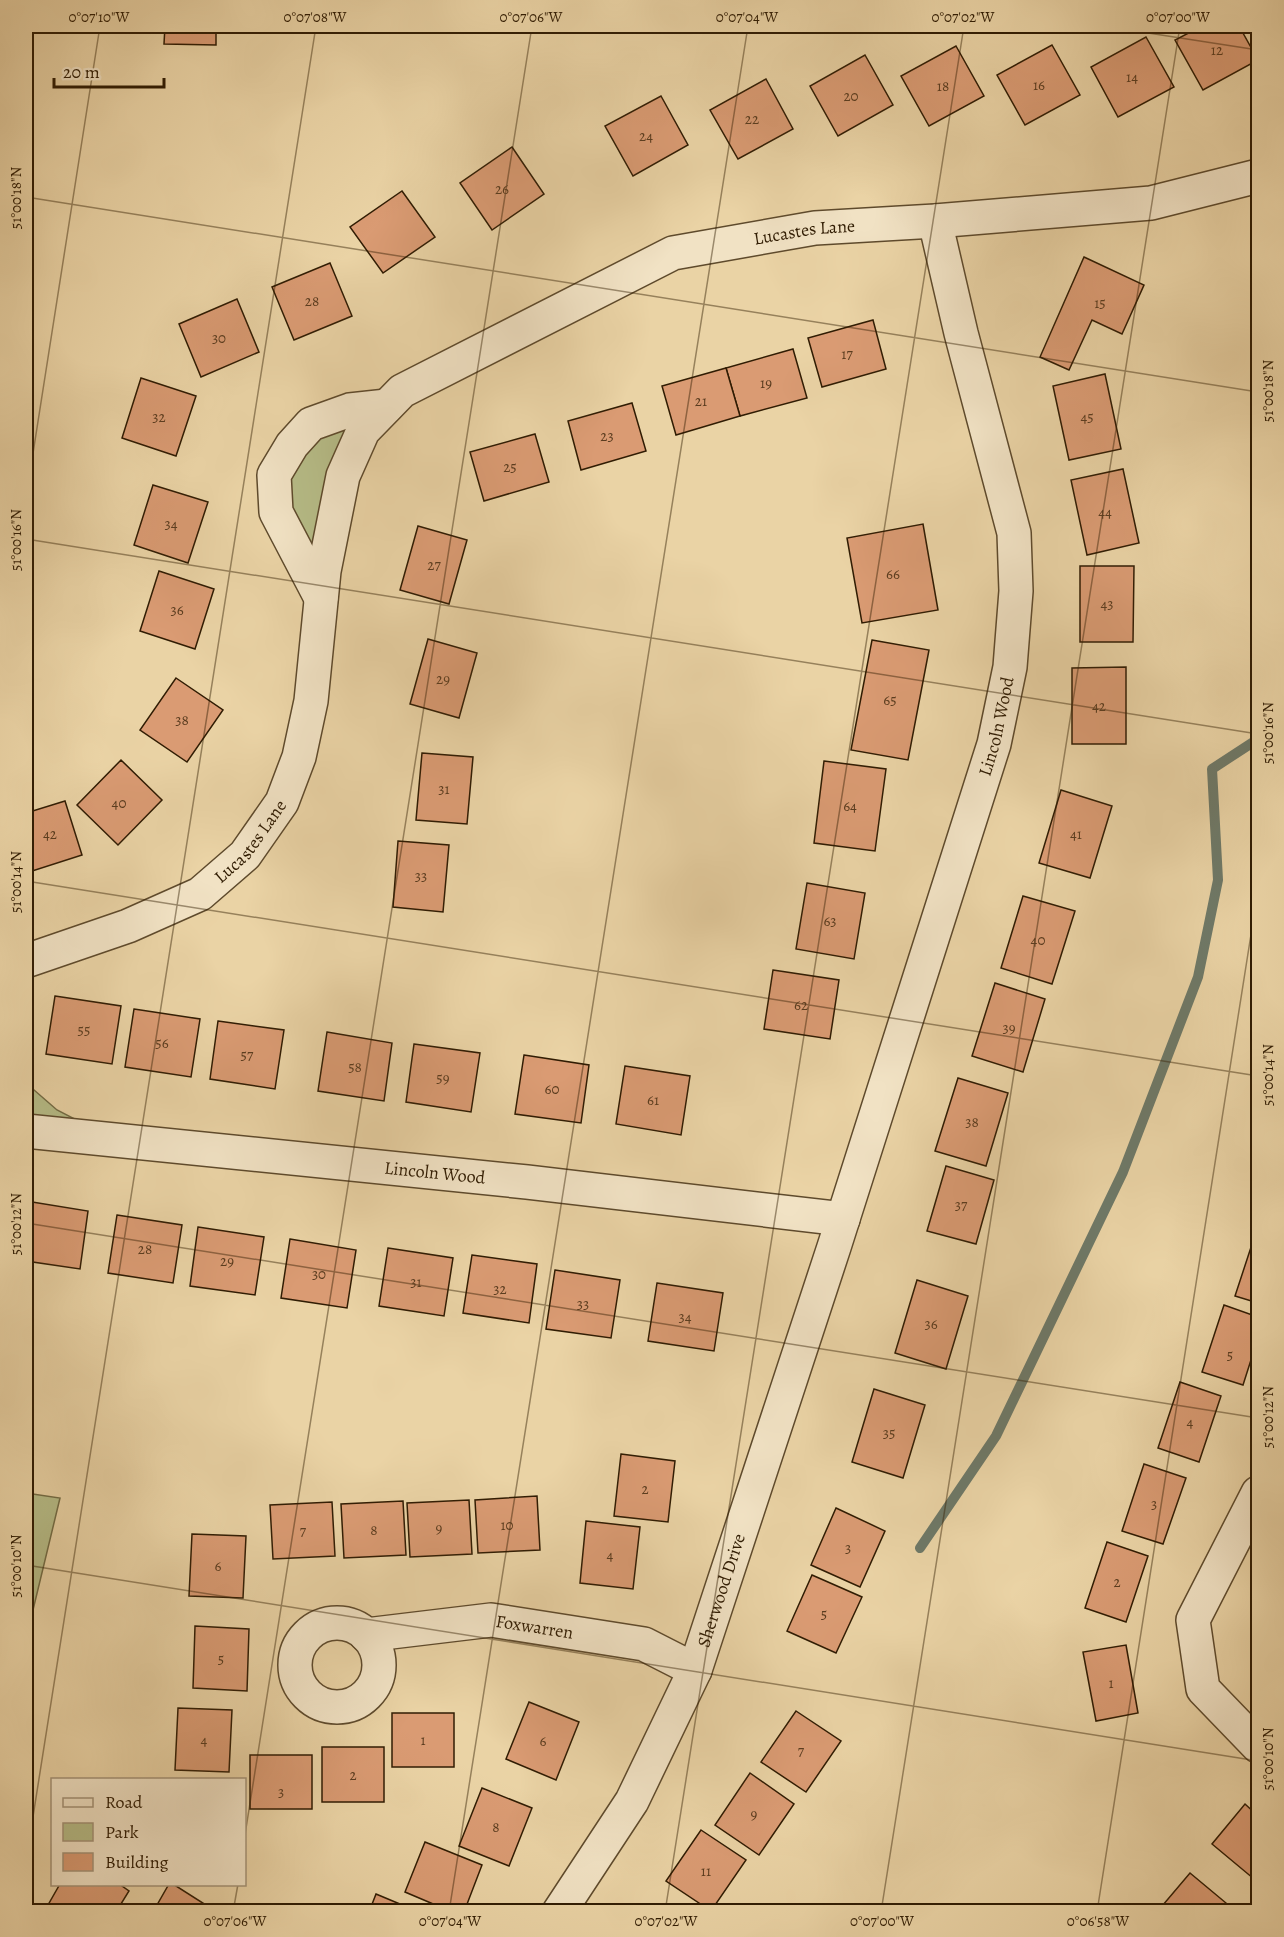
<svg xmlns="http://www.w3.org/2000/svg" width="1284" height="1937" font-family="Alegreya,serif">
  <rect width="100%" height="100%" fill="#ead3a5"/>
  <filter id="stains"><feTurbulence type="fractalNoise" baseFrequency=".00333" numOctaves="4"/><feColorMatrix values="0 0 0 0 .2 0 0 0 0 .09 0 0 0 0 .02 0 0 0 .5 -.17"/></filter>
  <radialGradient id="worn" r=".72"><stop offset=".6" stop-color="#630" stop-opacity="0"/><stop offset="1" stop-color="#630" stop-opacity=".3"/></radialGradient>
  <g fill="#b6bc87" stroke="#736c45" stroke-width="1.5">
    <path d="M387,406L324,571L276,512L311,424Z"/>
    <path d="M26,1083L57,1110L117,1141L26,1131Z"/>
    <path d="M26,1493L60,1498L26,1639Z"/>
  </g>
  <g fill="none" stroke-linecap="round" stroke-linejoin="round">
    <path stroke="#6e7968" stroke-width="10" d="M920,1548L996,1436L1123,1172L1198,977L1218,880L1212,769L1258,739"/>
  </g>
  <g fill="#da9b73" stroke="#301c03" stroke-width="1.5">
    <path d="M165,26H216V45L164,44Z"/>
    <path d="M1202,26H1239L1258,60L1203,90L1175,40Z"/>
    <path d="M1146,37L1174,87L1118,117L1091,67Z"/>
    <path d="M1052,45L1080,95L1025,125L997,75Z"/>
    <path d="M956,46L984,96L929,126L901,76Z"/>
    <path d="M865,55L893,105L838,136L810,86Z"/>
    <path d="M766,79L793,129L738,159L710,110Z"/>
    <path d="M661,96L688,145L633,176L605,126Z"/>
    <path d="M512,147L544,194L492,230L460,183Z"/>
    <path d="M402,191L435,237L383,273L350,227Z"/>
    <path d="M1084,257L1144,285L1122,334L1092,320L1069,370L1040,357Z"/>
    <path d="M330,263L352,316L294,340L272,287Z"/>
    <path d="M1258,277V302L1252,279Z"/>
    <path d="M237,299L259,352L201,377L179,324Z"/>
    <path d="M873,320L886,369L822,387L808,338Z"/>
    <path d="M793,349L807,398L740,416L726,368Z"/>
    <path d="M726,368L740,416L676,435L662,386Z"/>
    <path d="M1105,374L1121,449L1069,460L1053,386Z"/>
    <path d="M141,378L196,396L176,456L122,438Z"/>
    <path d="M632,403L646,451L581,470L568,421Z"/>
    <path d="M535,434L549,482L484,501L470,452Z"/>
    <path d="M1123,469L1139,543L1087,555L1071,480Z"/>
    <path d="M153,485L208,502L188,563L134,545Z"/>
    <path d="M923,524L938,610L862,623L847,538Z"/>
    <path d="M418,526L467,540L449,604L400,590Z"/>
    <path d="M1080,566H1134L1133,642H1080Z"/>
    <path d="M159,571L214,589L195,649L140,631Z"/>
    <path d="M428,639L477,653L459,718L410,704Z"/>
    <path d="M872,640L929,650L908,760L851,750Z"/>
    <path d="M1126,667V744H1072V668Z"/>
    <path d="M176,678L223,710L187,762L140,730Z"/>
    <path d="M422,753L473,757L467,824L416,820Z"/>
    <path d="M121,760L162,800L118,845L77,805Z"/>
    <path d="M824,761L886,769L875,851L814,843Z"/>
    <path d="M1061,790L1112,806L1090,878L1039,863Z"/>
    <path d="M65,801L82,855L26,873V813Z"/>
    <path d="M398,841L449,845L443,912L393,907Z"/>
    <path d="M807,883L865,893L854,959L796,949Z"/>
    <path d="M1023,896L1075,911L1052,984L1001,968Z"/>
    <path d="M773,970L839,980L830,1039L764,1029Z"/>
    <path d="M995,983L1045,999L1023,1072L972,1056Z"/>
    <path d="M55,996L121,1006L112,1064L46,1054Z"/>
    <path d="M134,1009L200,1019L191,1077L125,1067Z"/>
    <path d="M218,1021L284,1030L275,1089L210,1079Z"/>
    <path d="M327,1032L392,1043L384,1101L318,1091Z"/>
    <path d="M414,1044L480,1053L471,1112L406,1102Z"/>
    <path d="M524,1055L589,1065L581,1123L515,1114Z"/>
    <path d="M625,1066L690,1076L681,1135L616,1124Z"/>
    <path d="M958,1078L1008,1093L986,1166L935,1151Z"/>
    <path d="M946,1166L994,1180L976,1244L927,1231Z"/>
    <path d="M26,1201L88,1211L80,1269L26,1261Z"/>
    <path d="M117,1215L182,1225L173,1283L108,1273Z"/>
    <path d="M198,1227L264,1237L255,1295L190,1286Z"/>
    <path d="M1257,1229L1258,1230V1303L1235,1296Z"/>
    <path d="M290,1239L356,1250L347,1308L281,1298Z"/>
    <path d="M388,1248L453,1258L444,1316L379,1306Z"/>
    <path d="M472,1255L537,1264L529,1323L463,1313Z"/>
    <path d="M555,1270L620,1280L611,1338L546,1329Z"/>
    <path d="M917,1280L968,1296L946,1369L895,1353Z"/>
    <path d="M657,1283L723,1293L714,1351L648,1341Z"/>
    <path d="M1224,1305L1258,1317V1338L1243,1385L1202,1372Z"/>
    <path d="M1180,1382L1221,1396L1199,1462L1158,1448Z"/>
    <path d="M874,1389L925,1405L903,1478L852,1462Z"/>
    <path d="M621,1454L675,1461L668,1522L614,1516Z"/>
    <path d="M1144,1464L1186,1478L1163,1544L1122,1531Z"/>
    <path d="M537,1496L540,1550L478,1553L475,1500Z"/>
    <path d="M469,1500L472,1554L410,1557L407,1503Z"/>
    <path d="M403,1501L406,1555L344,1558L341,1504Z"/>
    <path d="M332,1502L335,1556L273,1559L270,1505Z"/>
    <path d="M836,1508L885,1531L860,1587L811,1565Z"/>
    <path d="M586,1521L640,1527L633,1589L580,1583Z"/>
    <path d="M192,1534L246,1536L243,1598L189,1596Z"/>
    <path d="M1107,1542L1148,1556L1126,1622L1085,1608Z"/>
    <path d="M812,1575L862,1597L836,1653L787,1631Z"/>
    <path d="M195,1626L249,1629L247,1691L193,1688Z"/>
    <path d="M1126,1645L1138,1713L1096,1721L1083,1652Z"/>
    <path d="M529,1702L579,1722L556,1780L506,1759Z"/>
    <path d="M178,1708L232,1710L229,1772L175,1770Z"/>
    <path d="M796,1711L841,1741L806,1792L761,1762Z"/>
    <rect x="392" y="1713" width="62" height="54"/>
    <rect x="322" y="1747" width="62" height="55"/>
    <rect x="250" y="1755" width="62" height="54"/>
    <path d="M750,1773L794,1804L759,1855L715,1825Z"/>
    <path d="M482,1788L532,1808L509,1866L459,1846Z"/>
    <path d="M1245,1804L1258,1816V1873L1254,1879L1212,1844Z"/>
    <path d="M701,1830L746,1860L711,1911L666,1881Z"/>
    <path d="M425,1842L482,1865L464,1912H452L405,1892Z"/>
    <path d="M1190,1873L1232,1908L1229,1912H1157Z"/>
    <path d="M60,1884H119L129,1891L116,1912H59L48,1905Z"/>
    <path d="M169,1884H173L217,1912H153Z"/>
    <path d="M376,1894L419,1912H369Z"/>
  </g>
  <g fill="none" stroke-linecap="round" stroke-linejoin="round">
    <g stroke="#5e4a2c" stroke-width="36">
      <g id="street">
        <path d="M321,598L276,512L274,475L292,445L311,424L350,410L387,406"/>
        <path id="s1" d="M26,961L128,926L200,894L245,855L282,802L299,757L311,701L324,571L343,476L363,431L402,391L673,253L815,228L935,221L1151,203L1258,176"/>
        <path id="s2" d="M26,1131L527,1182L843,1219"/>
        <path d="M1258,1493L1193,1620L1203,1689L1258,1746"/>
        <circle cx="337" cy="1665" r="42"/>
        <path id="s3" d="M366,1635L491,1620L644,1644L695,1670"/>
        <path id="s4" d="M559,1912L632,1801L695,1670L834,1247L994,744L1010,667L1016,591L1014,533L961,333L935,221"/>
      </g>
    </g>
    <use href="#street" stroke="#f1e2c4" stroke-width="33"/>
  </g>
  <path fill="none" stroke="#301c03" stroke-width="1.5" stroke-opacity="0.45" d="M1103,26L1258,50M26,197L1258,392M26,498L100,26M26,539L1258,734M26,881L1258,1076M26,1223L1258,1418M26,1565L1258,1761M244,1841L532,26M26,1861L316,26M26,1907L52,1912M233,1912L238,1884M449,1912L748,26M665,1912L964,26M881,1912L1180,26M1097,1912L1258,890"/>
  <g text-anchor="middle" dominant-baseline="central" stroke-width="4.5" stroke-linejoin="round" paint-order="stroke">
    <g font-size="15" fill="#5a3c1f">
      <text x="1217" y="50">12</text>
      <text x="1132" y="77">14</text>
      <text x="1039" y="85">16</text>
      <text x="943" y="86">18</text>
      <text x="851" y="96">20</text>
      <text x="752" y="119">22</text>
      <text x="646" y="136">24</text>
      <text x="502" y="189">26</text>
      <text x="312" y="301">28</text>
      <text x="1100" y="303">15</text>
      <text x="219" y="338">30</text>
      <text x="847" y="354">17</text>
      <text x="766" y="383">19</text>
      <text x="701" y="401">21</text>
      <text x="159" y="417">32</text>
      <text x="1087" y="417">45</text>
      <text x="607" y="436">23</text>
      <text x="510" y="467">25</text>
      <text x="1105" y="512">44</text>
      <text x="171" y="524">34</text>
      <text x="434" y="565">27</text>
      <text x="893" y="574">66</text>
      <text x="1107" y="604">43</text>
      <text x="177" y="610">36</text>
      <text x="443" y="679">29</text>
      <text x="890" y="700">65</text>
      <text x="1099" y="706">42</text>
      <text x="182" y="720">38</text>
      <text x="444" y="789">31</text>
      <text x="119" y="803">40</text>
      <text x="850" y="806">64</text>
      <text x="50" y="834">42</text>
      <text x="1076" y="834">41</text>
      <text x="421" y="876">33</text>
      <text x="830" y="921">63</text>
      <text x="1038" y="940">40</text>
      <text x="801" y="1005">62</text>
      <text x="1009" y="1028">39</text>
      <text x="84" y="1030">55</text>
      <text x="162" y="1043">56</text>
      <text x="247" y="1055">57</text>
      <text x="355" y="1067">58</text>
      <text x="443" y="1078">59</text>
      <text x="552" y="1089">60</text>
      <text x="653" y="1100">61</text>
      <text x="972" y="1122">38</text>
      <text x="961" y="1205">37</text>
      <text x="145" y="1249">28</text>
      <text x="227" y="1261">29</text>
      <text x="319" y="1274">30</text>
      <text x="416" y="1282">31</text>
      <text x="500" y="1289">32</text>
      <text x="583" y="1304">33</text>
      <text x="685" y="1317">34</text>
      <text x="931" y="1324">36</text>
      <text x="1230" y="1355">5</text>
      <text x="1190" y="1422">4</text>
      <text x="889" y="1433">35</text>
      <text x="645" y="1489">2</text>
      <text x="1154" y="1504">3</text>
      <text x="507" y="1525">10</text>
      <text x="439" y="1528">9</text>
      <text x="374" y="1530">8</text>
      <text x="303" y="1531">7</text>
      <text x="848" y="1548">3</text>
      <text x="610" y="1555">4</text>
      <text x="218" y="1566">6</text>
      <text x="1117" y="1582">2</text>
      <text x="824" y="1614">5</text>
      <text x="221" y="1659">5</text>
      <text x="1111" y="1683">1</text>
      <text x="204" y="1740">4</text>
      <text x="423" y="1740">1</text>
      <text x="543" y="1741">6</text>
      <text x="801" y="1751">7</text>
      <text x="353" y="1775">2</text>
      <text x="281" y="1792">3</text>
      <text x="754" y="1814">9</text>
      <text x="496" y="1827">8</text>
      <text x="706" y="1871">11</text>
    </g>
    <g font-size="18" fill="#301c03" stroke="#f1e2c4">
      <text stroke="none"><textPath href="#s1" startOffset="1186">Lucastes Lane</textPath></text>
      <text stroke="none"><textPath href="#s4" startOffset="1269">Lincoln Wood</textPath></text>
      <text stroke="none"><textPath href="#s1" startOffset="260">Lucastes Lane</textPath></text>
      <text stroke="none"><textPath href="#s2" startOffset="411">Lincoln Wood</textPath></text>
      <text stroke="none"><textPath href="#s4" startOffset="362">Sherwood Drive</textPath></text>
      <text stroke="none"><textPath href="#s3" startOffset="170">Foxwarren</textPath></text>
    </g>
  </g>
  <rect width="1284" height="1937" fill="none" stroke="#ead3a5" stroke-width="66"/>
  <rect x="51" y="1778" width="195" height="108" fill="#f1e2c4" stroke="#a49377" stroke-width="1.5"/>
  <rect x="63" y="1798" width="30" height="9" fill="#f1e2c4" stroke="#a49377" stroke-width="1.5"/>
  <text x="105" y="1808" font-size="18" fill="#301c03">Road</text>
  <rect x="63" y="1823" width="30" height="18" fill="#b6bc87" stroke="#a49377" stroke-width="1.5"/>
  <text x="105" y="1838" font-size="18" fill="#301c03">Park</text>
  <rect x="63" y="1853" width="30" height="18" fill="#da9b73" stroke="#a49377" stroke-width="1.5"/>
  <text x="105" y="1868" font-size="18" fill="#301c03">Building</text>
  <path d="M54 78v9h110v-9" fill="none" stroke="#301c03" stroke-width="3"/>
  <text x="63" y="78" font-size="18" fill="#301c03" stroke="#f1e2c4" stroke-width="4.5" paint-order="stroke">20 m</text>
  <rect x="33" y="33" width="1218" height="1871" fill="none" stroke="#301c03" stroke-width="2"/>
  <g font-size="15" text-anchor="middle" fill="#301c03">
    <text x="99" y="22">0°07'10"W</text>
    <text x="315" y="22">0°07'08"W</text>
    <text x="531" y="22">0°07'06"W</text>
    <text x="747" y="22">0°07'04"W</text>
    <text x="963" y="22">0°07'02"W</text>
    <text x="1178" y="22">0°07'00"W</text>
    <text transform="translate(16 198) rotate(-90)" y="5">51°00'18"N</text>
    <text transform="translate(1268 391) rotate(-90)" y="5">51°00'18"N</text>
    <text transform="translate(16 540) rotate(-90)" y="5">51°00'16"N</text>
    <text transform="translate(1268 733) rotate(-90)" y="5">51°00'16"N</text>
    <text transform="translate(16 882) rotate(-90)" y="5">51°00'14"N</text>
    <text transform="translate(1268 1075) rotate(-90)" y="5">51°00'14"N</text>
    <text transform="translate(16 1224) rotate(-90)" y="5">51°00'12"N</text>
    <text transform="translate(1268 1417) rotate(-90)" y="5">51°00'12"N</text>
    <text transform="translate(16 1566) rotate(-90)" y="5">51°00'10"N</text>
    <text transform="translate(1268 1759) rotate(-90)" y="5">51°00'10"N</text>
    <text x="235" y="1926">0°07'06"W</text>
    <text x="450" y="1926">0°07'04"W</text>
    <text x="666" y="1926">0°07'02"W</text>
    <text x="882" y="1926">0°07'00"W</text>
    <text x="1098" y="1926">0°06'58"W</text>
  </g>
  <rect width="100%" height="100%" filter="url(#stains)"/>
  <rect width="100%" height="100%" fill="url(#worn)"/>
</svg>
